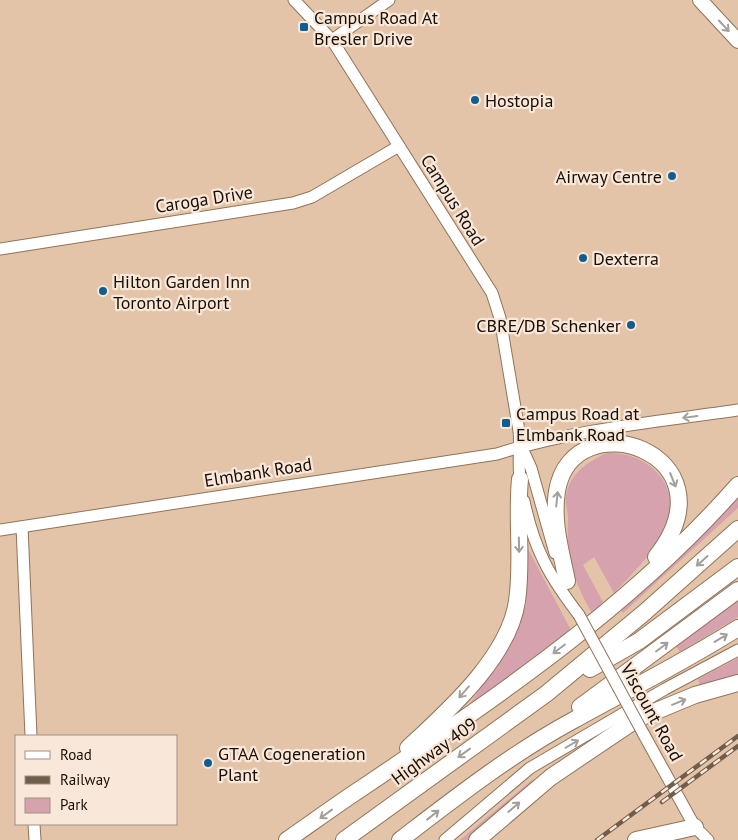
<svg xmlns="http://www.w3.org/2000/svg" width="738" height="840" font-family="'PT Sans',sans-serif">
  <rect width="100%" height="100%" fill="#e4c4a8"/>
  <g fill="#d6a2ad">
    <path d="M607,453C654,452 686,491 662,535C650,557 631,575 614,593L594,557L583,565L603,602L592,613C573,580 566,556 568,518C568,511 565,505 566,499C567,475 588,461 607,453Z"/>
    <path d="M738,495V508L623,613L620,609Z"/>
    <path d="M528,549L572,632L466,709L508,650L526,605Z"/>
    <path d="M738,598V617L680,652L675,645Z"/>
    <path d="M738,658V676L700,686L698,679Z"/>
    <path d="M533,779L534,782L468,840H460Z"/>
  </g>
  <g fill="none" stroke-linecap="round" stroke-linejoin="round">
    <g stroke="#907358" stroke-width="13">
      <g id="minor">
        <path d="M294,0L332,40L492,293L500,318L519,431C521,449 517,467 521,485"/>
        <path d="M332,40L389,0"/>
        <path d="M0,249L293,203L312,197L399,146"/>
        <path d="M521,446L531,468L555,553"/>
        <path d="M524,501C534,549 549,576 579,615"/>
        <path d="M22,527L31,736"/>
        <path d="M0,530L497,454C575,429 657,422 738,410"/>
        <path d="M643,733L695,827L708,840"/>
        <path d="M34,824L35,840"/>
        <path d="M445,840L530,768L665,689L738,650"/>
      </g>
    </g>
    <g stroke="#907358" stroke-width="16">
      <path id="major" d="M700,0L738,41"/>
    </g>
    <g stroke="#907358" stroke-width="18">
      <g id="highway">
        <path d="M567,581C561,551 552,522 557,491C573,398 738,453 656,557"/>
        <path d="M590,669L639,641L738,567"/>
        <path d="M580,707L738,590"/>
        <path d="M408,748C448,711 509,657 517,601C523,560 516,520 520,479"/>
        <path d="M287,840C313,822 339,803 365,786C497,697 632,606 738,485"/>
        <path d="M344,840L546,694L645,612L738,529"/>
        <path d="M400,840C455,798 511,754 572,721C628,690 684,662 738,628"/>
        <path d="M477,840L551,777L637,719L695,695L738,683"/>
        <path d="M636,840L695,827"/>
      </g>
    </g>
    <use href="#minor" stroke="#fff" stroke-width="11"/>
    <use href="#major" stroke="#fff" stroke-width="14"/>
    <use href="#highway" stroke="#fff" stroke-width="16"/>
    <g stroke="#715d4c" stroke-width="4.5">
      <g id="rail">
        <path d="M662,802L738,746"/>
        <path d="M597,840L738,736"/>
      </g>
    </g>
    <use href="#rail" stroke="#f9e8da" stroke-width="2.5" stroke-dasharray="8" stroke-linecap="butt"/>
    <g stroke="#907358" stroke-width="13" stroke-linecap="butt">
      <path id="minor-bridge" d="M579,615L643,733"/>
    </g>
    <use href="#minor-bridge" stroke="#fff" stroke-width="11"/>
  </g>
  <defs><path id="oneway-shaft" d="M-6 0H5M1.5-3L5.5 0L1.5 3" fill="none" stroke-width="1.6" stroke-linecap="round" stroke-linejoin="round" transform="scale(1.25)"/></defs>
  <g stroke="#a39f9b">
    <use href="#oneway-shaft" transform="translate(724 26) rotate(47)"/>
    <use href="#oneway-shaft" transform="translate(690 417) rotate(172)"/>
    <use href="#oneway-shaft" transform="translate(673 480) rotate(68)"/>
    <use href="#oneway-shaft" transform="translate(557 499) rotate(-84)"/>
    <use href="#oneway-shaft" transform="translate(519 545) rotate(89)"/>
    <use href="#oneway-shaft" transform="translate(702 561) rotate(138)"/>
    <use href="#oneway-shaft" transform="translate(721 638) rotate(-31)"/>
    <use href="#oneway-shaft" transform="translate(662 647) rotate(-37)"/>
    <use href="#oneway-shaft" transform="translate(559 649) rotate(143)"/>
    <use href="#oneway-shaft" transform="translate(464 692) rotate(131)"/>
    <use href="#oneway-shaft" transform="translate(679 702) rotate(-22)"/>
    <use href="#oneway-shaft" transform="translate(572 744) rotate(-30)"/>
    <use href="#oneway-shaft" transform="translate(464 753) rotate(144)"/>
    <use href="#oneway-shaft" transform="translate(514 807) rotate(-41)"/>
    <use href="#oneway-shaft" transform="translate(326 814) rotate(144)"/>
    <use href="#oneway-shaft" transform="translate(433 815) rotate(-38)"/>
  </g>
  <g fill="#105e91" stroke="#f9e8da" stroke-width="2">
    <rect x="299" y="22" width="10" height="10" rx="2.5"/>
    <circle cx="475" cy="100" r="5"/>
    <circle cx="672" cy="176" r="5"/>
    <circle cx="583" cy="258" r="5"/>
    <circle cx="103" cy="291" r="5"/>
    <circle cx="631" cy="325" r="5"/>
    <rect x="501" y="418" width="10" height="10" rx="2.5"/>
    <circle cx="208" cy="763" r="5"/>
  </g>
  <g text-anchor="middle" dominant-baseline="central" stroke-width="4.5" stroke-linejoin="round" paint-order="stroke">
    <g font-size="18" fill="#180e04" stroke="#f9e8da" text-anchor="start">
      <text x="314" y="17">Campus Road At<tspan x="314" dy="21">Bresler Drive</tspan></text>
      <text x="485" y="100">Hostopia</text>
      <text x="662" y="176" text-anchor="end">Airway Centre</text>
      <text x="593" y="258">Dexterra</text>
      <text x="113" y="281">Hilton Garden Inn<tspan x="113" dy="21">Toronto Airport</tspan></text>
      <text x="621" y="325" text-anchor="end">CBRE/DB Schenker</text>
      <text x="516" y="413">Campus Road at<tspan x="516" dy="21">Elmbank Road</tspan></text>
      <text x="218" y="753">GTAA Cogeneration<tspan x="218" dy="21">Plant</tspan></text>
    </g>
    <g font-size="18" fill="#180e04" stroke="#f9e8da">
      <text transform="translate(204 199) rotate(-9)">Caroga Drive</text>
      <text transform="translate(453 200) rotate(58)">Campus Road</text>
      <text transform="translate(258 472) rotate(-9)">Elmbank Road</text>
      <text transform="translate(652 712) rotate(61)">Viscount Road</text>
      <text transform="translate(434 751) rotate(-36)">Highway 409</text>
    </g>
  </g>
  <rect x="15" y="735" width="162" height="90" fill="#f9e8da" stroke="#9f9184"/>
  <rect x="25" y="751" width="25" height="8" fill="#ffffff" stroke="#9f9184"/>
  <text x="60" y="760" font-size="15" fill="#180e04">Road</text>
  <rect x="25" y="776" width="25" height="8" fill="#715d4c" stroke="#9f9184"/>
  <text x="60" y="785" font-size="15" fill="#180e04">Railway</text>
  <rect x="25" y="798" width="25" height="15" fill="#d6a2ad" stroke="#9f9184"/>
  <text x="60" y="810" font-size="15" fill="#180e04">Park</text>
</svg>
